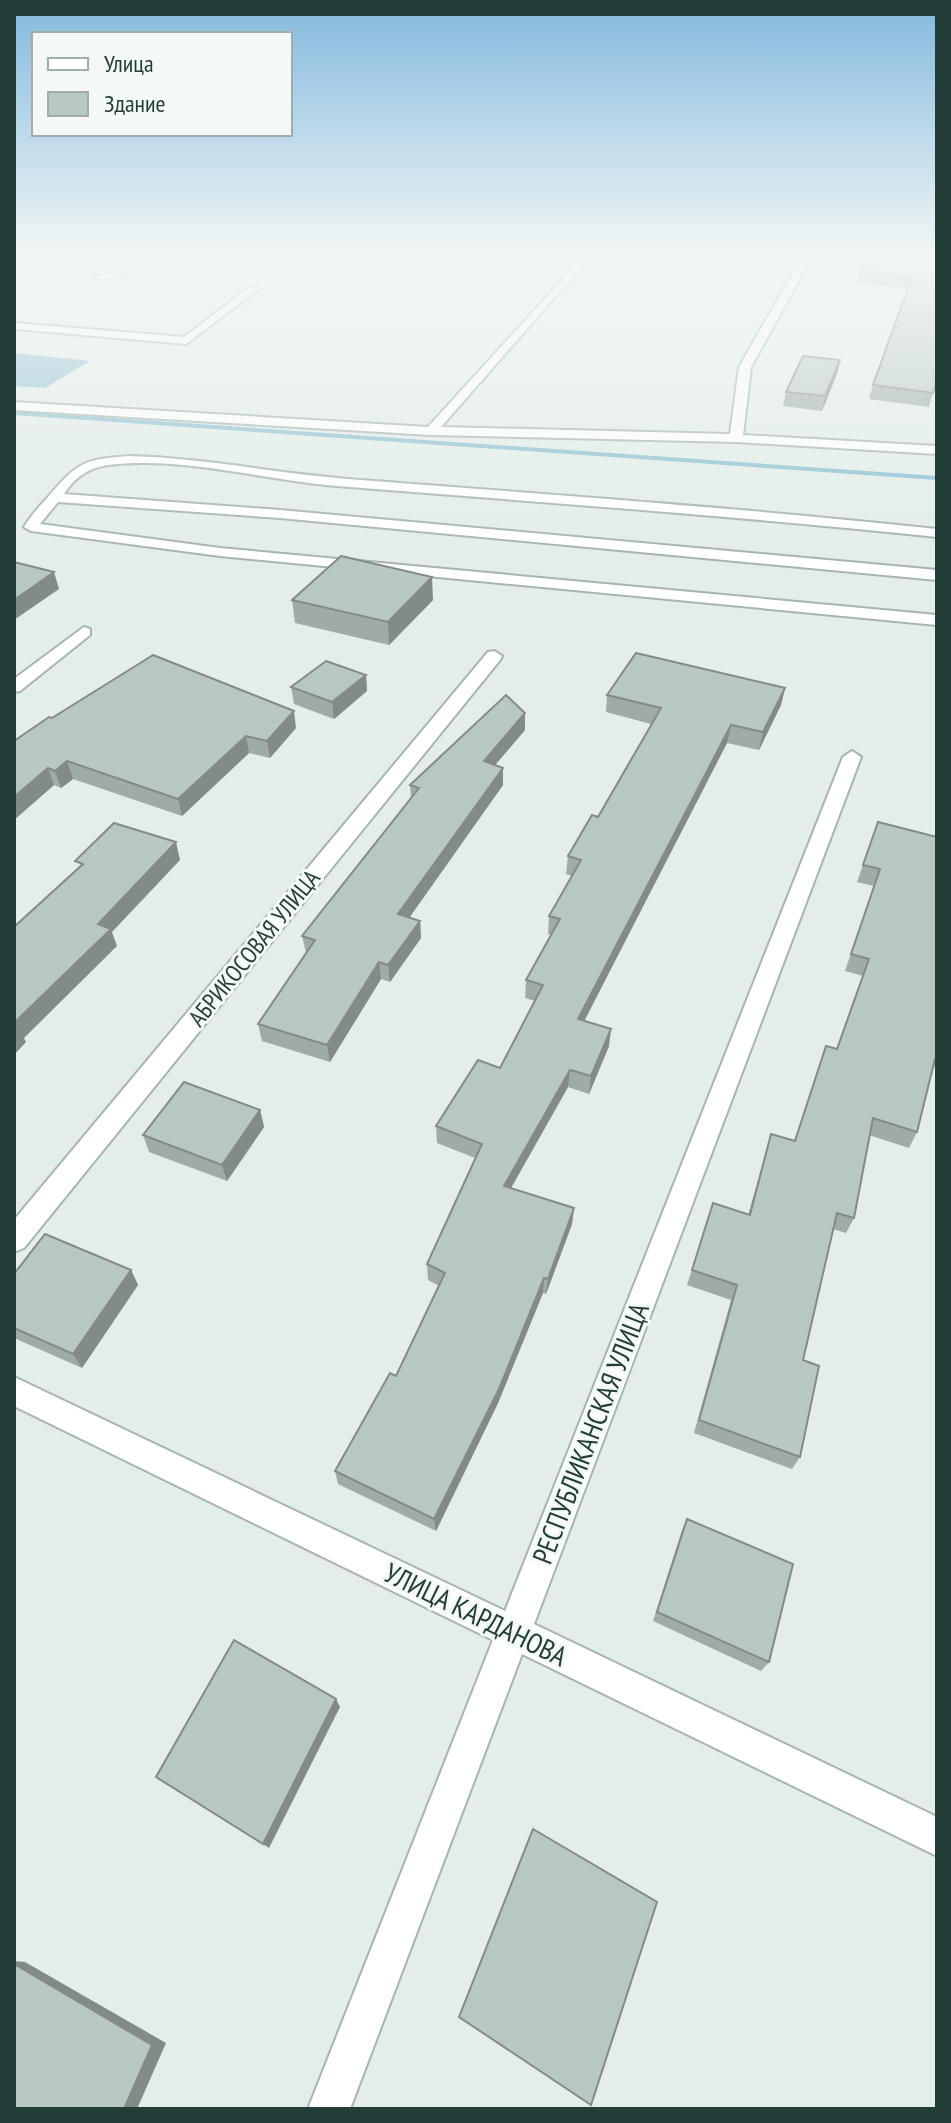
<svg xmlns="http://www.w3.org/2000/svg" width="951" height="2123" font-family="'PT Sans Narrow',sans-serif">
  <rect width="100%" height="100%" fill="#e3ede9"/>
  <path fill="#8dbed0" d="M14,353L90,361L45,388L14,386Z"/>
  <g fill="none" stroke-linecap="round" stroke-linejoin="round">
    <path fill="#8dbed0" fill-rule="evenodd" d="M14,411L937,476V480L14,415Z"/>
    <g stroke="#a6b5b1" stroke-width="4">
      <g id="minor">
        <path d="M160,257H175L102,280L94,278Z"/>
        <path d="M802,257H812L751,367L743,435L937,446V454L736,442L431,435L14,410V402L428,427L581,259L584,264L441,427L730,434L739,367Z"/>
        <path d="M250,287L259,289L186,344L14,329V323L184,337Z"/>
        <path d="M131,456C204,458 275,473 348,479C545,494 741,508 937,529V537C737,516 537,502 337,486C261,480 184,456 108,465C88,468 74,478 64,494L280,510L937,570V580L280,518L58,502L40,524L220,548L937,615V625L220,556L31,531L24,527C31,515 39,507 48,497C78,462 84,459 131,456Z"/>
        <path d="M84,627L90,629V635L20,691L14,692V679Z"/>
        <path d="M494,651L502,656L500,660L24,1248L14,1252V1220L488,652Z"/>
        <path d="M852,751L861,757L534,1624L937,1817V1856L522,1654L350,2109H308L493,1640L14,1406V1377L505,1611L843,757Z"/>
      </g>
    </g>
    <use href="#minor" fill="#fff" fill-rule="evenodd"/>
  </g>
  <g fill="#9faba8">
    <path d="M937,257V379L929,407L869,399L873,385L908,289L857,283L859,271Z"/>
    <path d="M837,374L822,411L783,406L786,392Z"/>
    <path d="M292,600H433L389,645L295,623Z"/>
    <path d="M366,675L367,691L334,719L294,704L291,687Z"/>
    <path d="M785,688L781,705L759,750L727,743L584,1021L609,1046L589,1094L568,1087L511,1188L574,1208L572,1224L546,1294L543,1293L498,1403L436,1531L338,1484L335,1471L396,1376L439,1286L428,1280L427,1264L475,1158L437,1143L436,1126L500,1068L535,1001L525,998L526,980L551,935L548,934L549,916L572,876L566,874L568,856L598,817L651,724L606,712L607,695Z"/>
    <path d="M525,713V730L495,765L503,785L409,917L420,921L421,938L390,982L381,979L330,1062L262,1041L258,1024L306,953L302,936L411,798L410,785Z"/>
    <path d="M52,718L296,728L270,758L249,753L182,816L73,779L61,788L54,785L14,820Z"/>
    <path d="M878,822L937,837V1061L932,1072L917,1132L909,1148L869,1135L854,1218L846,1233L833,1229L803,1360L800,1457L792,1469L694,1433L731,1300L687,1285L713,1203L748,1215L771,1134L794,1141L826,1046L837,1049L863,976L845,971L874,886L857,882Z"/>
    <path d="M260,1110L264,1127L227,1181L149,1152L143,1135Z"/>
    <path d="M131,1270L138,1285L82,1368L14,1338V1274Z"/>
    <path d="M687,1519L769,1662L761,1671L653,1621L682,1530Z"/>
  </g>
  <g fill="#828b88">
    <path d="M840,360L837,374L822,411L825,396Z"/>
    <path d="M54,572L59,589L14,620V600Z"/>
    <path d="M432,577L433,600L389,645L388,622Z"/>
    <path d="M366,675L367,691L334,719L332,702Z"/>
    <path d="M785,688L781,705L759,750L763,732Z"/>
    <path d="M294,711L296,728L270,758L267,741Z"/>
    <path d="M525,713V730L484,778V761Z"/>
    <path d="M731,725L727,743L576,1037L578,1019Z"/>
    <path d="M246,736L249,753L182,816L178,799Z"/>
    <path d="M67,761L73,779L61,788L55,771Z"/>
    <path d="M48,768L54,785L14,820V797Z"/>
    <path d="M503,768V785L400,931L398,914Z"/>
    <path d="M176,842L180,860L112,932L117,946L24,1038L26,1042L14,1055V1023L98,924Z"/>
    <path d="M420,921L421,938L390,982L388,965Z"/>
    <path d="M379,962L381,979L330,1062L327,1045Z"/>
    <path d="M611,1029L609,1046L589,1094L591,1076Z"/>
    <path d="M570,1070L568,1087L503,1202L504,1186Z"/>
    <path d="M260,1110L264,1127L227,1181L222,1165Z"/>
    <path d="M574,1208L572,1224L546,1294L548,1279Z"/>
    <path d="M131,1270L138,1285L82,1368L73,1354Z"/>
    <path d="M544,1278L543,1293L498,1403L436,1531L434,1519Z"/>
    <path d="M336,1699L340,1707L269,1848L263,1844Z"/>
    <path d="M14,1961L25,1962L166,2043L137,2109H124L14,1964Z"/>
  </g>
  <g fill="#b9c7c3" stroke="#828b88" stroke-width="2">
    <path d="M868,257H937V379L933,393L873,385L912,277L859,271Z"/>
    <path d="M803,356L840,360L825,396L786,392Z"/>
    <path d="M341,556L432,577L388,622L292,600Z"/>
    <path d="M14,562L54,572L14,600Z"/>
    <path d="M636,653L785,688L763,732L731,725L578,1019L611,1029L591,1076L570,1070L504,1186L574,1208L548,1279L544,1278L499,1389L434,1519L335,1471L390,1373L396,1376L445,1273L427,1264L482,1144L436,1126L478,1060L500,1068L543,985L526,980L560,919L549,916L581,860L568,856L592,815L598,817L661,708L607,695Z"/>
    <path d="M153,655L294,711L267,741L246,736L178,799L67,761L55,771L48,768L14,797V741L49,717L52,718Z"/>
    <path d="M326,661L366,675L332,702L291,687Z"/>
    <path d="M506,695L525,713L484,761L503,768L398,914L420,921L388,965L379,962L327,1045L258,1024L315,940L302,936L419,788L410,785Z"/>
    <path d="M878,822L937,837V1059H935L917,1132L873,1118L854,1218L837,1213L803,1360L819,1366L800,1457L699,1420L737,1285L692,1270L713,1203L750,1215L771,1134L795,1141L826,1046L837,1049L869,959L851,954L880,869L863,865Z"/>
    <path d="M114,823L176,842L98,924L111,929L14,1023V927L83,864L75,861Z"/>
    <path d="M184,1082L260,1110L222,1165L143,1135Z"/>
    <path d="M45,1234L131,1270L73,1354L14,1328V1274Z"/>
    <path d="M687,1519L793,1564L769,1662L657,1612Z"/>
    <path d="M234,1640L336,1699L263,1844L156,1777Z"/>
    <path d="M533,1829L657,1902L591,2105L459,2017Z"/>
    <path d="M14,1964L152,2045L124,2109H14Z"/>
  </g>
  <linearGradient id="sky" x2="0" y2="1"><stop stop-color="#83b8de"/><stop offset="0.46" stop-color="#f2f7f5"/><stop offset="1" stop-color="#f2f7f5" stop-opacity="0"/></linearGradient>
  <rect width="951" height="554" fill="url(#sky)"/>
  <g text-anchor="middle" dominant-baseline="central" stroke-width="6" stroke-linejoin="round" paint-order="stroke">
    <g font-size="24" fill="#233e39" stroke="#f4f9f7">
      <text transform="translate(254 948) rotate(-51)">АБРИКОСОВАЯ УЛИЦА</text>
    </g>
    <g font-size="28" fill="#233e39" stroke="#f4f9f7">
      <text transform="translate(590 1433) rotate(-69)">РЕСПУБЛИКАНСКАЯ УЛИЦА</text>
      <text transform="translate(476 1614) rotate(26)">УЛИЦА КАРДАНОВА</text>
    </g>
  </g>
  <rect width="951" height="2123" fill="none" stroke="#233e39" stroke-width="32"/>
  <rect x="32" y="32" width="260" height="104" fill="#f4f9f7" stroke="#a0aeab" stroke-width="2"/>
  <rect x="48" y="58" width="40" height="12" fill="#ffffff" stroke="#a0aeab" stroke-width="2"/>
  <text x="104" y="72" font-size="24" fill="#233e39">Улица</text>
  <rect x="48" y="92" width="40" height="24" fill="#b9c7c3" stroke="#a0aeab" stroke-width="2"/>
  <text x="104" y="112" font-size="24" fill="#233e39">Здание</text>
</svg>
